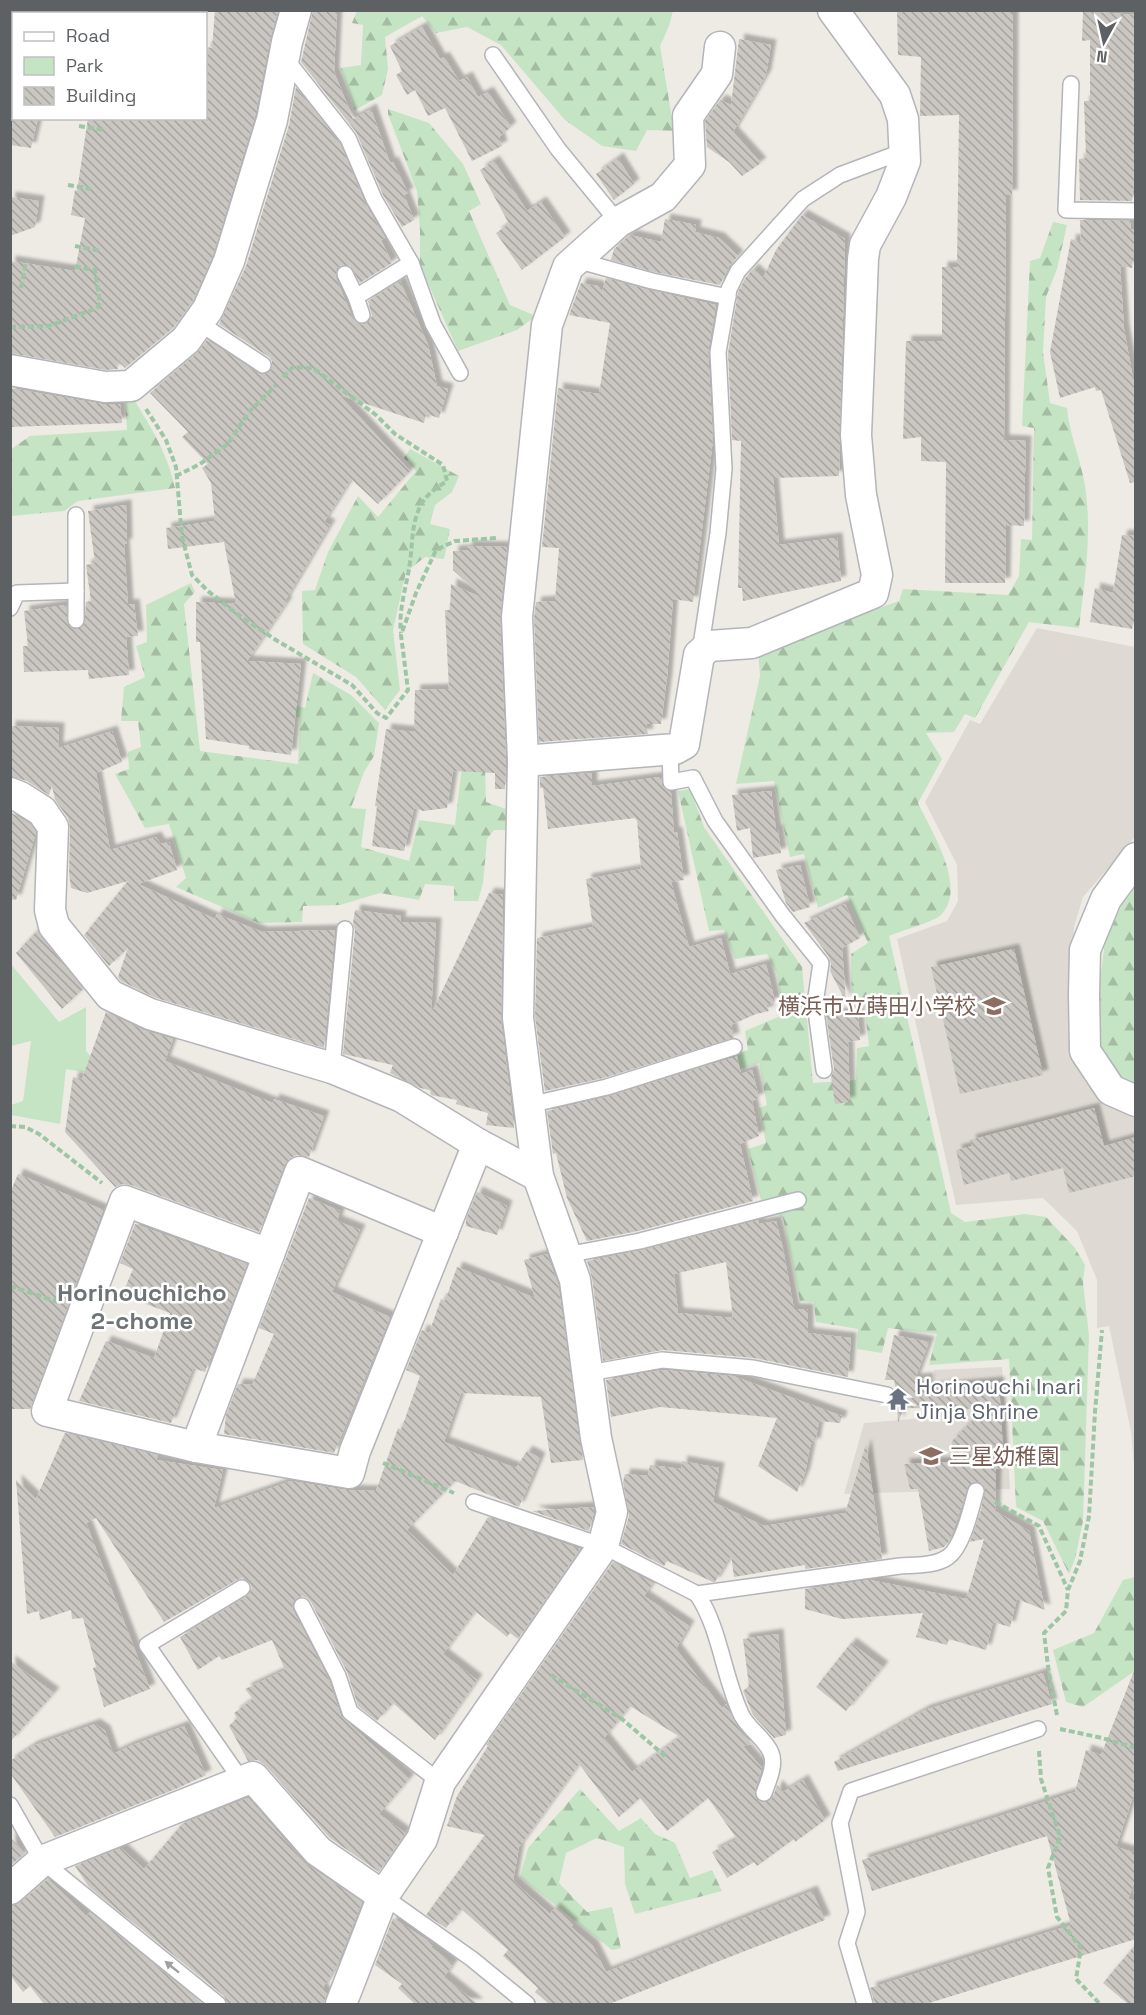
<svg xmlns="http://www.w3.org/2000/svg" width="1146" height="2015" font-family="'Space Grotesk','Noto Sans JP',sans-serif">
  <defs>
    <pattern id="forest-firs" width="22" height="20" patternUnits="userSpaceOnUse" patternTransform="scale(1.5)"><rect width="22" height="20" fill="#c5e4c3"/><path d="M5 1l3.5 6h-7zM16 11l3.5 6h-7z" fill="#a3bca2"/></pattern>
    <pattern id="building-back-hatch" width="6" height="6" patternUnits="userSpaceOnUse" patternTransform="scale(1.5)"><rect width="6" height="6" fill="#cac6c1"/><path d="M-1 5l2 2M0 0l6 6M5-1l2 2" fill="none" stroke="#a7a4a0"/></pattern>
    <filter id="shadow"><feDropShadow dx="5.5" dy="-5.5" stdDeviation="1.5" flood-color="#0004"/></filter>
  </defs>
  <rect width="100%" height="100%" fill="#eeebe5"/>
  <g fill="#dedad3">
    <path d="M1037,628L1135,647V837L1083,897L1074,927L1073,949L1135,1112V1476L1131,1432L1109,1326L1097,1328V1280L1077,1231L1043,1198L956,1205L897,939L947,921L958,901L957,865L925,802L970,720L980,724Z"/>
    <path d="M1002,1367L1010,1489L844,1494L864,1423L935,1417L934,1370Z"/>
  </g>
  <path fill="#c5e4c3" d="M10,963L59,1022L86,1007V1051L107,1076L66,1069L60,1124L11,1115V1105L23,1101L31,1041L11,1046Z"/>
  <g fill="url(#forest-firs)">
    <path d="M357,11H673L669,26L660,46L674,131L647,130L636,151L602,146L565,120L501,45L467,27L436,33L422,16L385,37L388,69L382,95L355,110L341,68L361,65L363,25L352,23Z"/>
    <path d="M388,109L429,123L463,164L481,204L469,211L510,305L536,316L517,330L458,351L420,265V230L417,191L388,114Z"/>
    <path d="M1053,222L1067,225L1057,269L1046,297L1043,352L1050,403L1067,408C1069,432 1079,455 1084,480C1093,529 1085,578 1079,628L1029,622L975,718L965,714L954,732L926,733L942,759L918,803C931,831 968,887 941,915C934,922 900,931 889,936L951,1213L965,1222L1025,1214L1046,1217L1075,1248L1085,1265L1083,1282L1089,1336L1083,1521L1075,1559L1069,1574L1043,1521L1016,1507L1009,1359L929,1365L937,1334L888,1328L882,1353L857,1349L858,1329L816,1322L814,1302L800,1301L783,1218L761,1200L748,1149L766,1143L759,1108L767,1105L759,1063L715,1077L712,1062L748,1050L745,1031L783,1015L777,974L767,954L735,959L724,930L709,931L678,791L690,789L704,827L802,967L813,1083L856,1080L857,1048L869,1046L864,1003H852L851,954L868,943L847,895L818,908L804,854L790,857L774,781L736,784L760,676L758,651L899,601L903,589L1008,595L1019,576L1021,539L1032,540L1034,428L1022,426L1030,261L1040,258Z"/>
    <path d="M133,398C151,427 168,454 175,488L78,501L64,511L11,516L10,450L30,436L127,430L125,399Z"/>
    <path d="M410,449L459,476L452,492L435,505L430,524L450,529L444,559L425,557L406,572L393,630L400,690L385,710L356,677L303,644L302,591L315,590L328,552L358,496L378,517L416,471L404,458Z"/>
    <path d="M191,583L195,592L184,604L200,751L298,764L300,718L282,713L285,703L305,708L313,673L351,695L379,723L374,756L364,772L351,808L366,809L361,847L409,861L419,820L455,825L466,731L484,734L486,802L512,811V830H494L487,839L483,883L478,901H454V886L425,884L419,900L380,893L340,905L303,906L302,922L259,923L176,887L186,878L169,824L145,828L115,774L129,769L128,752L141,747L138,721H121L124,687L145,677L136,646L147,642L146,605Z"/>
    <path d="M1135,888V1092L1100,1061L1096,1014L1105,941L1122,905Z"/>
    <path d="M1135,1577V1671L1083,1707L1066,1702L1053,1650L1094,1633L1123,1580Z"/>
    <path d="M580,1789L619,1831L641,1818L655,1834L675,1843L690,1878L712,1870L722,1891L635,1914L625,1884L624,1847L597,1838L566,1853L559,1883L587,1912L612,1907L621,1948L612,1950L520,1877L528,1848Z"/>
  </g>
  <g fill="url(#building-back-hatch)" fill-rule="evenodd" filter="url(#shadow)">
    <path d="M215,10H278L270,39L255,116L213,255L193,300L173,328L125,368L117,360L118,369L106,370L10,353V261L75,271L85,218L71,215L75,190L77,191L88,118H206V47L212,48Z"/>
    <path d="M313,10H337L334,72L353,119L371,109L390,163L393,162L408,193L404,195L414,220L402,227L383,195L356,132L301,62Z"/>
    <path d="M897,10H1013L1012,195H1006L1004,440L1026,441L1025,472L1024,526L1006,525L1005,583H945L946,462L921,461V437L903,439L906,341H942V267H957L959,115L920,116L921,57L898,55Z"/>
    <path d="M1083,11L1136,15V161L1132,201L1080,200L1079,159L1086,158L1084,101H1090V40L1082,41Z"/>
    <path d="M422,27L440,59L444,57L459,81L467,77L478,97L488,92L511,127L499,137L502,146L472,161L445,108L428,116L415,90L407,95L396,75L402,71L390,46Z"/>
    <path d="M739,39L771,45L766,75L733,132L761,163L742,176L729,162L707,147L705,121L720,100L731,105Z"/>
    <path d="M296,87L340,143L365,203L385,238L381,240L392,263L360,283L350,266L341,265L337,268L336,278L353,319L361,325L369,322L372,316L368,301L400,281L428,345L437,386L448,389L439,418L426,414L424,423L339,395L410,471L378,504L351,479L324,522L330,525L285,601L287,602L247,661L301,664L291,755L249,749V746L206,739L200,642H196V602L236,604L224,542L168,549L166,528L215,521L211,483L202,468L208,464L182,437L188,432L150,393L197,353L207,340L258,373L267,374L271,370L272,361L269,357L219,324L246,266L289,125Z"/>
    <path d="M10,118H38L31,148L10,145Z"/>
    <path d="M618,158L634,184L614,200L596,174Z"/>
    <path d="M494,161L527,211L541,202L565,237L522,270L496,233L509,224L480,170Z"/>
    <path d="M10,197L39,201L35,227L10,236Z"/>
    <path d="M802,215L845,239L839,476L773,478L779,545L837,538L841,581L743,601L742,588H738L741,441L732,440L728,353L738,292L746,277L753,269L763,278L776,250Z"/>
    <path d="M665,219L696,225L695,232L719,238L738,256L729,266L720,285L654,272L611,260L614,249L630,235L661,242Z"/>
    <path d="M1080,220L1131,221L1130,229L1136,230L1132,268L1120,266L1124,329L1136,395V482L1130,483L1101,390L1096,391L1095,387L1060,398L1050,352L1071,239L1081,242Z"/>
    <path d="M606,278L649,290L716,305L708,352L713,439L693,602L673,599L667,678L661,724H646L648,734L539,742L534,618L536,602L555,601L559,548L542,547L558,388L599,394L610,323L569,315L581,283L598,286L602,292Z"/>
    <path d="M10,388L102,404H120L122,423L10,427Z"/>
    <path d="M126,505L127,544H124L128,605L134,604L138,636L126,637L129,675L89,679L88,670L24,672L23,646H28L24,611L66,605L68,625L75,630L84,625L86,602L91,601L86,565L95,563L88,511Z"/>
    <path d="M1122,535L1136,536V611L1132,629L1090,622L1095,588L1113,593Z"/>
    <path d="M467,546L507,547L500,618L506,761L505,789H495V773L453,771L447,808L423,811L414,808L404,851L372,846L377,806H375L386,729L414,732L415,690L449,689L445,610H450L451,584L485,599L453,570V551L467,550Z"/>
    <path d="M10,726L59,728L58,748L112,731L122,762L96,773L110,850L156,837L160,844L169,842L177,870L138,884L215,919L217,914L262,932L335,930L324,1048L156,998L121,981L118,977L128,948L109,966L84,935L128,881L87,893L71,888L69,873L70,828L68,818L55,800L52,785L49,795L27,781L10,776Z"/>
    <path d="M592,773V786L661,777L662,786L671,793L674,833L677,832L684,880L671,882L689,947L721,938L730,974L766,964L775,1002L766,1005L769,1011L756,1014L731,1025L734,1038L604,1078L545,1091L535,1017L537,938L593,927L586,879L641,869L637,820H636L635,818L548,829L543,788H540V777Z"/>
    <path d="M771,791L776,830H778L781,853L753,858L750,828L737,831L732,795Z"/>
    <path d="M10,812L30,824L36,832L16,900L10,899Z"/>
    <path d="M800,865L810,907L793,912L786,903L776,870Z"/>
    <path d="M489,893L503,895L501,1020L514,1128L486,1125L488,1113L456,1104L457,1100L431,1095L430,1090L420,1088L390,1073L393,1065L343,1054L355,930L353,923L355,910L401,916L400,922L436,923L431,1014Z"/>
    <path d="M845,904L860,938L842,948L846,1002L830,971L831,964L829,957L804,923Z"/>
    <path d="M37,931L83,989L62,1009L16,953Z"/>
    <path d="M1014,949L1043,1075L960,1094L931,967Z"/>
    <path d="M858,1011L860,1040L848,1042L850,1102L835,1104L831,1077L834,1069L826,1015Z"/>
    <path d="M106,1012L143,1030L173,1039L165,1061L273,1103L274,1099L324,1116L309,1157L297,1155L290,1158L284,1165L259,1232L131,1185L123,1184L115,1187L65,1132L73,1077L82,1079Z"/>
    <path d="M737,1056L741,1074L752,1070L759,1098L752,1101L759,1136L740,1144L753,1201L638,1231L587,1241L567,1198L556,1153L553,1154L547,1111L610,1096Z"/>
    <path d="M1094,1108L1104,1146L1136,1137V1176L1069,1193L1063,1168L1011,1181L1009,1173L964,1185L956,1150L972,1146L970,1140Z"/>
    <path d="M18,1174L103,1210L30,1409H10V1193Z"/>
    <path d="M477,1192L507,1206L497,1235L466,1226V1219Z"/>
    <path d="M309,1198L340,1211L337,1221L360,1230L332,1292L390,1317L334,1453L224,1434L226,1415L238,1384L252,1385L274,1334L259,1328Z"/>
    <path d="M759,1220V1224L776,1221L783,1249L794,1309H808V1333L851,1338L848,1377L754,1358L663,1350L603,1361L592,1278L587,1261L642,1250ZM726,1262L733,1318L678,1313L674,1274Z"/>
    <path d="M135,1224L247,1264L205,1372L193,1368L171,1423L79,1401L106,1341L154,1358L170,1313L122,1295L133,1269L120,1263Z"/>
    <path d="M547,1254L558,1284L583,1460L551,1463L541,1397L461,1393L444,1442L516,1468L527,1451L540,1458L519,1507L455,1481L407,1530L453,1575L488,1517L580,1549L518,1639L510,1633L507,1637L475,1611L443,1654L477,1680L435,1740L393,1703L377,1721L358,1706L347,1672L311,1602L307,1598L302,1596L294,1600L292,1605L293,1610L329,1680L341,1716L409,1779L379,1814L405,1833L379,1872L330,1838L266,1766L258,1760L248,1761L229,1726L237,1718L234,1713L253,1699L245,1689L285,1670L272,1640L222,1660L219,1656L198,1670L180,1637L247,1596L252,1588L250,1583L242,1578L237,1580L164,1622L96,1518L86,1523L150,1689L104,1707L93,1668L96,1667L83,1618L72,1619L71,1610L40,1620L39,1611L27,1614L16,1480L36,1499L65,1433L158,1455L156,1460L223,1470L214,1508L291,1481L346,1490L376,1491L398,1428L401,1430L420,1376L406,1370L422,1330L429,1333L441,1299L445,1301L457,1267L535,1298L524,1260Z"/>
    <path d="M894,1335L929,1342L915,1379L928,1378V1388L999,1382L1004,1468L996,1469L995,1511L1029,1531L1045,1610L1017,1599L1010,1627L993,1622L986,1650L949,1639L947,1645L916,1637L923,1613L842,1619L805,1609V1589L870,1580L966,1599L984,1539L970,1542L981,1510L985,1488L978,1482L969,1485L950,1540L944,1547L929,1551L918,1489H910L904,1464L953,1462L952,1441L984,1409L904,1408L898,1423L897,1408H891V1404L897,1396L894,1380H885Z"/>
    <path d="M662,1370L733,1376L842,1416L840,1423L819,1421L815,1444L811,1443L805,1473L797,1492L758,1466L777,1418L660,1407L611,1417L606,1380Z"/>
    <path d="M866,1444L882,1559L805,1569V1565L734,1577L731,1555L715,1582H713L667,1561L664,1566L621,1544L629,1516L623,1482L625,1474L648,1476L650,1465L681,1469L682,1461L719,1468L713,1502L764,1526L845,1513Z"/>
    <path d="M593,1507L594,1512L589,1531L532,1511Z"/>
    <path d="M613,1562L653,1583L644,1596L689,1626L676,1649L722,1708L726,1704L737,1726L752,1744L743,1746L762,1768L755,1790L757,1800L766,1802L773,1797L777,1785L783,1792L803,1780L825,1820L795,1842L794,1839L757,1866L754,1862L727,1878L712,1852L737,1839L708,1798L667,1831L640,1798L619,1817L579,1764L519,1847L513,1881L550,1914L555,1908L573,1925L571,1927L593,1946L606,1972L812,1891L825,1920L609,2004H549L535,1992L538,1988L503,1956L508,1950L461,1909L446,1928L426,1915L485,1835L447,1826L457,1796L488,1746L486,1745ZM630,1706L680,1737L632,1772L604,1738Z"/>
    <path d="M778,1634L786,1735L774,1738L753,1715L743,1691L749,1686L743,1639Z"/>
    <path d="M851,1643L883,1667L846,1711L816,1687Z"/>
    <path d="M10,1661L54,1693L10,1742Z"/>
    <path d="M1134,1671H1136V1788L1116,1847L1136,1853V1878L1128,1899L1136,1901V1939L926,2004H875L870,1988L1071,1925L1047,1836L872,1891L862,1860L1075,1792L1086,1750L1101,1755Z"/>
    <path d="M1043,1673L1052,1704L838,1771L834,1762L925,1710Z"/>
    <path d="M95,1724L105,1731L113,1754L130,1746L184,1726L206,1775L178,1788L55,1837L10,1773V1761L33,1746Z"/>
    <path d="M248,1798L305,1863L362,1902L337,1965L322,1989L327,1994L324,2004H228L224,1996L89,1887L75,1866L121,1848L144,1869L182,1824Z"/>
    <path d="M10,1837L25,1853L10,1866Z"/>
    <path d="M48,1879L86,1916L90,1912L203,2004H44L30,1986L23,1992L10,1975V1906L21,1902Z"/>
    <path d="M393,1918L433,1944L431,1947L453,1964L444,1977L478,2004H415L398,1988L402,1984L375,1965Z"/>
    <path d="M1136,1944V2004H1128L1103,1983Z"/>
  </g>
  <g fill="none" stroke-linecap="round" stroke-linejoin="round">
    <g stroke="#b2b5b9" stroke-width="18">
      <g id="lane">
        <path d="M493,55L558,149L618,222"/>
        <path d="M285,58L348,138L374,199L411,263L433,324L460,373"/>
        <path d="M1071,84L1066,210L1136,211"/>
        <path d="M576,260L652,281L728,297"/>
        <path d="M345,274L356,297L362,315"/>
        <path d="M356,297L411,263"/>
        <path d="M198,322L263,365"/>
        <path d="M10,608L17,593L76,591"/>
        <path d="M76,620V515"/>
        <path d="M700,652L718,533L724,469L718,352L729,289L738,271L803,199L840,175L904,151"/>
        <path d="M670,749L671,782L693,778L715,821L783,916L821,963L815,1004L824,1070"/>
        <path d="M332,1068L345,929"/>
        <path d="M529,1105L607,1087L734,1047"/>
        <path d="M566,1255L640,1241L798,1200"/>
        <path d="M589,1373L662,1360L753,1368L887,1395"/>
        <path d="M474,1502L603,1546L697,1594L900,1566C915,1565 935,1566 948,1557C963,1546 971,1509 976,1491"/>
        <path d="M242,1588L147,1645L242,1781"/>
        <path d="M697,1594C721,1630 723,1677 742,1716C749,1729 766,1740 771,1753C776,1765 768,1782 764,1793"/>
        <path d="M302,1606L338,1676L350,1712L440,1782"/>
        <path d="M10,1805L42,1861L218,2004"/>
        <path d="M383,1896L472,1959L527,2004"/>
        <path d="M865,2004L847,1943L857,1912L840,1823L851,1791L1038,1729"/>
      </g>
    </g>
    <g stroke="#b2b5b9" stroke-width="33">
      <g id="street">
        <path d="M10,370L105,387L131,386L186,340L208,309L229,261L272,120L287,42L296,10"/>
        <path d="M523,761L675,749L684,744L699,655L709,646L752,643L873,593L877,575L861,495L856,435L863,259L865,245L891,197L905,161L903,119L895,95L833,10"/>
        <path d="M10,793L20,797L42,811L53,827L50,910L54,926L110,995L150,1014L332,1068L402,1097L478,1144L538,1176"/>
        <path d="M1136,858L1106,899L1085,950L1084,994L1085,1051L1111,1090L1136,1101"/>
        <path d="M269,1254L125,1201L47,1411L196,1447L349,1473L355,1451L478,1144"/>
        <path d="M196,1447L300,1172L443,1232"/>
        <path d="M10,1889L42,1861L253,1777L318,1851L383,1896"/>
        <path d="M341,2004L383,1896L422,1839L440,1782L603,1546L612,1512L596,1438L575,1280L538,1176L518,1018L523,761L517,617L547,325L568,267L618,222L663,197L690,165L688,116L717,74L720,47"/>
      </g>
    </g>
    <g stroke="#9cc6a4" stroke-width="4" stroke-dasharray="6 3" stroke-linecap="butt">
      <path d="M127,13L129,14"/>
      <path d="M143,14L144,10"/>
      <path d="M79,126L104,130"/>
      <path d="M68,185L91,189"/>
      <path d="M75,246L101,251"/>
      <path d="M21,288L26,261"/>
      <path d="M10,327L49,326L97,308L100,303L95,270L72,266"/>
      <path d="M283,377L293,367L313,368L376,415L395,434L443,465L447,481C438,487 428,493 422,503C411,523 413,541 410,562C407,586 398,609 401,633"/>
      <path d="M146,409L166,440L176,467L182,537L192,575L208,591L237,614L276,640L352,685L377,713L386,718L408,690L401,635L416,593L436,550L455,541L497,538"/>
      <path d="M176,476L200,464L228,444L248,413L276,385"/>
      <path d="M10,1126L25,1127L39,1134L102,1183"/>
      <path d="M10,1286L58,1302"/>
      <path d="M383,1463L454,1493"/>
      <path d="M995,1502L1039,1526L1068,1590"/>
      <path d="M551,1675L622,1719L665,1756"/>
      <path d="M1057,1715L1049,1674L1044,1633L1066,1611L1068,1590L1080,1561L1089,1516L1095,1412L1102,1330"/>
      <path d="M1060,1729L1102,1738L1136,1748"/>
      <path d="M1039,1751L1041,1779L1060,1837L1048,1868L1057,1917L1081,1948L1076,1979L1100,2004"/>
    </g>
    <use href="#lane" stroke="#fff" stroke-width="15"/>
    <use href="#street" stroke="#fff" stroke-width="30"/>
  </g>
  <defs><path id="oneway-solid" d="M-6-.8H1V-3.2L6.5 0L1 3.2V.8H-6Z" transform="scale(1.5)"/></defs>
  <use fill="#9ea0a2" href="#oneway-solid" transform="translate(172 1967) rotate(-141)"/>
  <defs>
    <g id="school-bare" transform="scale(1.8)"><path d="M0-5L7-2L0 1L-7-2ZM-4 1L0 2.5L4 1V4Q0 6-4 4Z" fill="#8d6e63" stroke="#fff" stroke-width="2.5" paint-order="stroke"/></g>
    <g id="temple-bare" transform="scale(1.8)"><path d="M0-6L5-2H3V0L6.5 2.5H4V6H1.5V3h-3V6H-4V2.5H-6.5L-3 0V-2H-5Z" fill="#6b7280" stroke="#fff" stroke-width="2.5" paint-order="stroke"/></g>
  </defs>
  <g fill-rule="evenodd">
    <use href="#school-bare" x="994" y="1006"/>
    <use href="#temple-bare" x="898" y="1399"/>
    <use href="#school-bare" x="931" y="1456"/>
  </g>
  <g text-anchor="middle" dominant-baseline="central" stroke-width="5" stroke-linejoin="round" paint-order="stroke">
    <g font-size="22" fill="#785e54" stroke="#fff" text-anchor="end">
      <text x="976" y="1006">横浜市立蒔田小学校</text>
      <text x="949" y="1456" text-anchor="start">三星幼稚園</text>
    </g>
    <g font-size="22" fill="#5b616d" stroke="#fff" text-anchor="start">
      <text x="916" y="1386">Horinouchi Inari<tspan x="916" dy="25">Jinja Shrine</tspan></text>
    </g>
    <g font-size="24" font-weight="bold" fill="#6e7376" stroke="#fff">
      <text x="142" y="1292">Horinouchicho<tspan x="142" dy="28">2-chome</tspan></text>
    </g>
  </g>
  <rect width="1146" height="2015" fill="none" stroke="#5d6164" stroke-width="24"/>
  <rect x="12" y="12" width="195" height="108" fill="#ffffff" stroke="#bec0c1" stroke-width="1.5"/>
  <rect x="24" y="32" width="30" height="9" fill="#ffffff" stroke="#bec0c1" stroke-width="1.5"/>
  <text x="66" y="42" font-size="18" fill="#5d6164">Road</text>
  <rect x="24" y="57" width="30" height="18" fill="#c5e4c3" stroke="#bec0c1" stroke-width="1.5"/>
  <text x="66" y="72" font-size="18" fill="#5d6164">Park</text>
  <rect x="24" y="87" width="30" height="18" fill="url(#building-back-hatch)" stroke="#bec0c1" stroke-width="1.5"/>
  <text x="66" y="102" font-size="18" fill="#5d6164">Building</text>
  <g transform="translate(1104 42) rotate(188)" stroke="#ffffff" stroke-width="4.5" paint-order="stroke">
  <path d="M0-4.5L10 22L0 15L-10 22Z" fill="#5d6164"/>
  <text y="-9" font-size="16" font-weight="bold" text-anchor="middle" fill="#5d6164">N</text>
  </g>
</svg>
